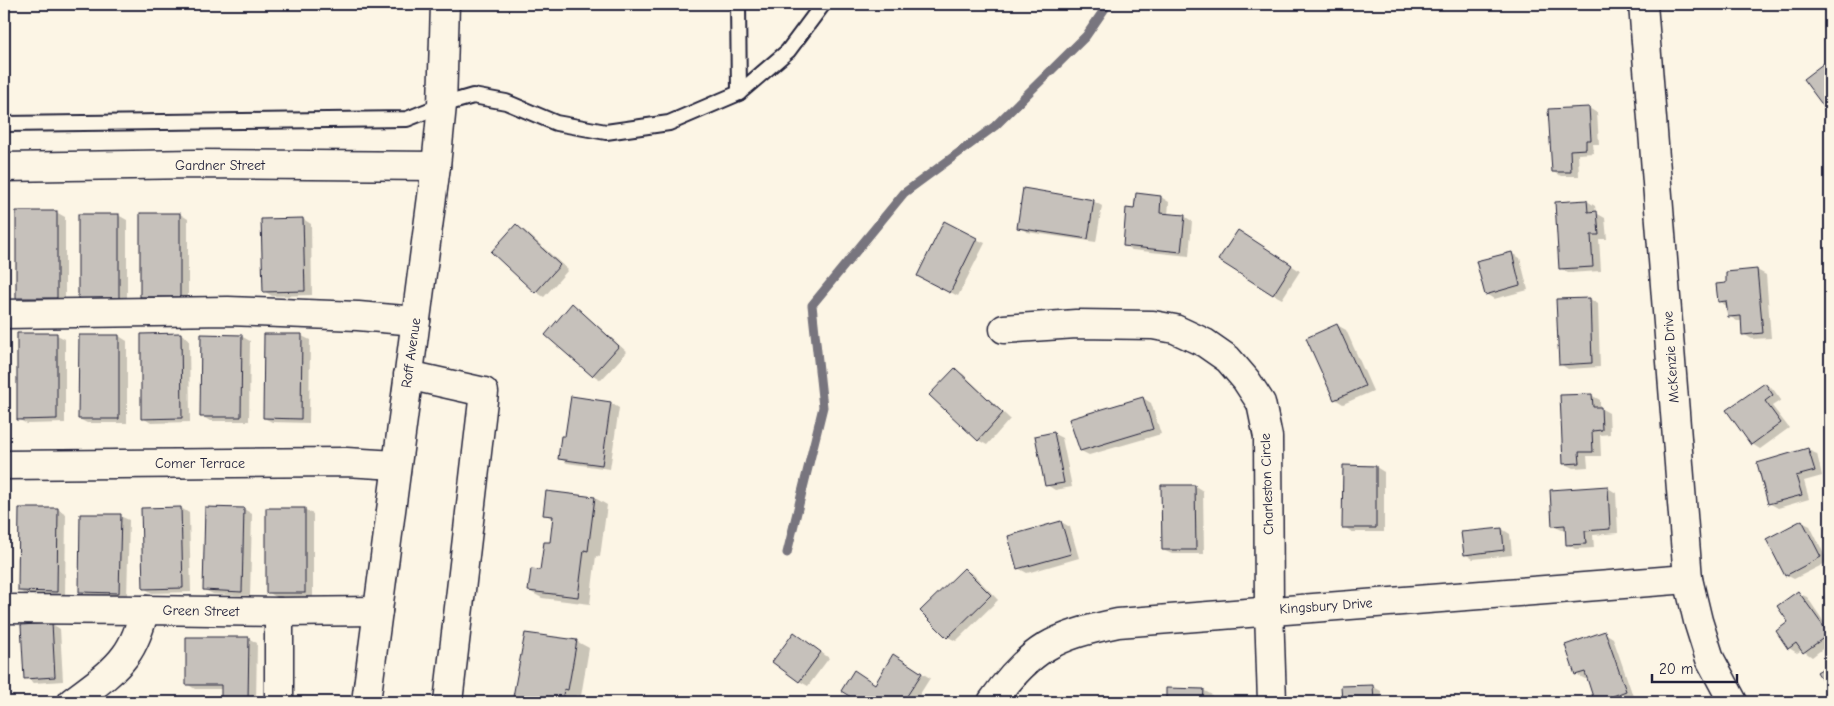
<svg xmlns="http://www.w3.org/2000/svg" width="1834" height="706" font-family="'Comic Neue',sans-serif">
  <rect width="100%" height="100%" fill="#fcf5e5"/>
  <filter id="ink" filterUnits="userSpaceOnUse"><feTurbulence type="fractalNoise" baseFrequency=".02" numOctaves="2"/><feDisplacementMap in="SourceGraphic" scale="10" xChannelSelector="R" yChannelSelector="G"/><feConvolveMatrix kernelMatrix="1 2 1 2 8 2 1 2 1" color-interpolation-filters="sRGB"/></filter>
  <g filter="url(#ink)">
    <g fill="#0003">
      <path d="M1825,65L1830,68V112L1828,111Z"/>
      <path d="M1589,108L1597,113L1599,144H1593L1594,153L1578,154L1579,176H1561L1553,172Z"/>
      <path d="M1161,197L1169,202L1168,215L1184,216L1192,221L1189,256L1132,250L1124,245L1135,210Z"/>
      <path d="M1093,201L1102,206L1096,242L1027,232L1019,227Z"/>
      <path d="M1587,201L1595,206L1596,213L1605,218L1607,239H1599L1601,271L1568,273L1560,268Z"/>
      <path d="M56,212L65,217V302H26L17,298Z"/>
      <path d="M141,214H180L188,219V301H149L141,296Z"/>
      <path d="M118,215L127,220V303H87L79,298Z"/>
      <path d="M303,219L311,224L312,295L272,296L264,291Z"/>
      <path d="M517,226L525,231L568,270L544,297L536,292Z"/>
      <path d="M1247,236L1300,271L1282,299L1273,294Z"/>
      <path d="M976,239L985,243L958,296L926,280Z"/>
      <path d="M1511,253L1520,258L1528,290L1494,299L1486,294Z"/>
      <path d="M1757,270L1766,275L1771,338L1752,339L1743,334V321H1737L1729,316L1728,307L1719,301L1728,284L1727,273Z"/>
      <path d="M1590,299L1598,304L1600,367L1568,369L1560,364Z"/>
      <path d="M572,305L580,310L627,352L601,380L593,375Z"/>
      <path d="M1337,325L1346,330L1373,391L1343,404L1335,399Z"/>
      <path d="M181,334L189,339L190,422L151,423L143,418Z"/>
      <path d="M57,335L65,339V423L27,424L18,419Z"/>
      <path d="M119,336L127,341V423H87L79,419Z"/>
      <path d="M241,336L250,341L249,421H210L202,416Z"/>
      <path d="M302,336L310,340L309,423L272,422L264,418Z"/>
      <path d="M955,370L963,374L1010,419L987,445L978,440Z"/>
      <path d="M1765,384L1773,389L1781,400L1772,406L1789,428L1760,449L1752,444Z"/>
      <path d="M1591,395L1600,400V408L1609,413L1610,434L1600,435L1601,456H1587L1588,467L1573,468L1565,464Z"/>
      <path d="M1143,398L1151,403L1161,434L1089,455L1081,451Z"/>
      <path d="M611,403L619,408L610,469L567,463L559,458L567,438Z"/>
      <path d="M1054,434L1062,438L1072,487L1055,490L1047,485Z"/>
      <path d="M1808,450L1817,454L1822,476L1804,481L1809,499L1778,508L1769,503Z"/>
      <path d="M1376,467L1384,472V532H1352L1344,527Z"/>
      <path d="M1195,486L1203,491L1204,554H1172L1163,550Z"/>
      <path d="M1608,488L1616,493L1618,533L1593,535L1594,548L1575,549L1567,544L1566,530H1562L1553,526Z"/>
      <path d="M547,493L595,498L607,505L600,557L596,556L590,604L542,598L529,591L541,572L551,544L554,520L545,514Z"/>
      <path d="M181,508L189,513L191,592L152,593L144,588Z"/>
      <path d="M58,509L66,514L65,596L27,595L19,591Z"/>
      <path d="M244,509L252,514L250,596L213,594L205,590Z"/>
      <path d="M304,509L313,514V597H276L268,592Z"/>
      <path d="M120,516L129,520L127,597L88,596L80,591Z"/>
      <path d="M1061,522L1070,527L1079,558L1027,573L1018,568L1009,537Z"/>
      <path d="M1802,522L1810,526L1828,562L1794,579L1786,575Z"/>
      <path d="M1502,529L1510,534L1512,555L1473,559L1465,554Z"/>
      <path d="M4,561L5,595H4Z"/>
      <path d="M965,570L973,574L998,600L956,641L948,637Z"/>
      <path d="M1798,593L1807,597L1830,631V643L1812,657L1802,650L1797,653L1789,648V623Z"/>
      <path d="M52,624L60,629L63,681L34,683L26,678Z"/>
      <path d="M4,625L6,626L7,673H4Z"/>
      <path d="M1605,633L1613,638L1633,696L1620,700L1621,702H1584L1595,698L1588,678L1585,679L1576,674Z"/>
      <path d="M526,634L576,641L589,648L581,696L576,695L575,702H514Z"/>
      <path d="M248,638L257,643L256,702H225L222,700V689H195L187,684Z"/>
      <path d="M803,639L829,658L808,686L799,681Z"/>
      <path d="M902,661L930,678L915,702H861L843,691L876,685Z"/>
      <path d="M1372,686L1381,691V702H1344L1343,688Z"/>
      <path d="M1167,689L1203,690L1212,695L1211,702H1167Z"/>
    </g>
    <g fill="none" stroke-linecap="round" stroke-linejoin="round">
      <path stroke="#78757e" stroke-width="9" d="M787,553L823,407L812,305L904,193L995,126L1086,36L1108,4"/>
    </g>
    <g fill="#c6c1bb" stroke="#22223b">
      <path d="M1824,63L1830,71V109L1827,111L1803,79Z"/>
      <path d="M1589,107L1591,140H1586V149L1570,150L1571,172H1552L1548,109Z"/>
      <path d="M1023,188L1094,200L1088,239L1017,228Z"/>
      <path d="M1136,193L1161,196L1160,213L1185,215L1181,252L1123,246L1126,208L1134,209Z"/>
      <path d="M1587,200L1588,212L1597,211L1599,235H1591L1593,267L1559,269L1555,202Z"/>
      <rect x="16" y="211" width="41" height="87"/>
      <rect x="140" y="213" width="40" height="84"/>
      <rect x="78" y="214" width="41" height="85"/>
      <path d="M303,218L305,291L263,292L261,219Z"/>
      <path d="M944,221L977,238L950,293L917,276Z"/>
      <path d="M516,224L560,265L535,293L491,252Z"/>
      <path d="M1238,230L1292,265L1273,295L1218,260Z"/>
      <path d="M1512,252L1520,285L1485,295L1476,261Z"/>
      <path d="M1757,269L1763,333L1742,335L1741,316L1728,317L1726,301L1718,302L1716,284L1726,283V272Z"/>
      <path d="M1590,298L1592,363L1559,365L1556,299Z"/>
      <path d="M572,303L619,346L592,376L545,335Z"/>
      <path d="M1337,324L1365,386L1334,400L1306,338Z"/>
      <path d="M17,333H57V419L17,420Z"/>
      <path d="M181,333L182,418L141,419V334Z"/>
      <path d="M201,334L242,335L241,417H200Z"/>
      <path d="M264,334H302L301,419L263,418Z"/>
      <path d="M79,335H119V419H78Z"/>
      <path d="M955,368L1003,413L978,441L929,395Z"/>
      <path d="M1765,383L1773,395L1765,401L1781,423L1751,445L1726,410Z"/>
      <path d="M1592,394L1593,407H1601L1602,430L1592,431L1593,452H1579L1580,463L1563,464L1560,395Z"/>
      <path d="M571,396L611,402L602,465L558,459L561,436H565Z"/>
      <path d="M1143,397L1153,429L1080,451L1069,419Z"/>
      <path d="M1054,432L1064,483L1045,486L1035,436Z"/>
      <path d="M1808,448L1815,471L1796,476L1802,495L1768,504L1757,463Z"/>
      <path d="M1343,465L1376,466V528H1342Z"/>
      <path d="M1161,485H1195L1196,550H1162Z"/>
      <path d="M1608,486L1610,529L1585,531L1586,544L1566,545L1565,525L1552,526L1550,490Z"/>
      <path d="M546,491L595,497L588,551L584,550L578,597L528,591L531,569L540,570L544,542H550L553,516L543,515Z"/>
      <path d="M181,507L183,588L143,589L141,508Z"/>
      <path d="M205,507L244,508L242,592L203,590Z"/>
      <path d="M19,508H58L57,592L18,591Z"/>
      <rect x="266" y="508" width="39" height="85"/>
      <path d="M80,514H121L119,593L79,592Z"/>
      <path d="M1802,520L1821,557L1785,576L1766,539Z"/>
      <path d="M1061,521L1071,554L1017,569L1008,536Z"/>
      <path d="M1502,528L1504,550L1464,555L1461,532Z"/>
      <path d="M964,568L991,595L947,638L920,611Z"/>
      <path d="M1798,591L1829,634L1803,653L1796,643L1788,649L1776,631L1788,622L1777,606Z"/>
      <path d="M52,623L55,677L24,679L21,625Z"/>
      <path d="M1605,631L1626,691L1613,696L1615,702H1583L1593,697L1585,672L1575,675L1565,645Z"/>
      <path d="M794,632L821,652L799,682L772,662Z"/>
      <path d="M525,633L577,640L568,690L564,689L562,702H512Z"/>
      <path d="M186,637H249L248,701H221V685H186Z"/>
      <path d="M893,654L922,673L903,702H859L841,691L854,670L875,684Z"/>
      <path d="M1830,664V692L1817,672Z"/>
      <path d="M1373,685L1374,702H1342L1341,686Z"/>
      <path d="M1166,688L1204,689L1203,702H1166Z"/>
    </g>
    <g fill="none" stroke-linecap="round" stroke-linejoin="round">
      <g stroke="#22223b" stroke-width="18">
        <g id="lane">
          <path d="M738,4L739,93"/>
          <path d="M4,124L407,119L442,105L473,96L506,102L556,123L606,132L669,123L739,93L788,51L823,4"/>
        </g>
      </g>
      <g stroke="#22223b" stroke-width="31">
        <g id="street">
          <path d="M1643,4L1688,579L1698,621L1710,659L1733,702"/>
          <path d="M4,167L196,164L436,166"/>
          <path d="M4,314L228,311L358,316L416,321"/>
          <path d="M1004,329L1076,324L1153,325L1175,329L1205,343L1228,359L1246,380L1261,403L1268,437L1269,610L1272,702"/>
          <path d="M408,375L484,392L448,702"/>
          <path d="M4,465L346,462L396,465"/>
          <path d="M4,609L145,610"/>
          <path d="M279,612V702"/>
          <path d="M72,702C90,688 111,675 125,656C135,643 140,626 145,610L279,612L378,611"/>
          <path d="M366,702L436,166L442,105L445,4"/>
          <path d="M992,702C1030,648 1055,636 1118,623L1688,579"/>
        </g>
      </g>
      <use href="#lane" stroke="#fcf5e5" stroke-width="14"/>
      <use href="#street" stroke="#fcf5e5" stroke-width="28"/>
    </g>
  </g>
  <g text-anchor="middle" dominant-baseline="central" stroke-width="4.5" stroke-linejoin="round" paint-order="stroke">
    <g font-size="14" fill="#22223b" stroke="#fcf5e5">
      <text x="220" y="165">Gardner Street</text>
      <text transform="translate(411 353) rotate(-82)">Roff Avenue</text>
      <text transform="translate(1671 357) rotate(-94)">McKenzie Drive</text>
      <text x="200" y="463">Comer Terrace</text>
      <text transform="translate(1267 484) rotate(-92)">Charleston Circle</text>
      <text transform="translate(1326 606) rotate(-4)">Kingsbury Drive</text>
      <text transform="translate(201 611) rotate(1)">Green Street</text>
    </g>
  </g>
  <rect width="1834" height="706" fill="none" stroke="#fcf5e5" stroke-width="20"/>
  <rect x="10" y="10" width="1814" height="686" fill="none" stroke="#22223b" stroke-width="2" filter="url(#ink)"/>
  <path d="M1652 674v8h85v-8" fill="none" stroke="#22223b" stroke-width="2.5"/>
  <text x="1659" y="674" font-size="15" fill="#22223b" stroke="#fcf5e5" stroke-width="4" paint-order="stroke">20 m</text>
</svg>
